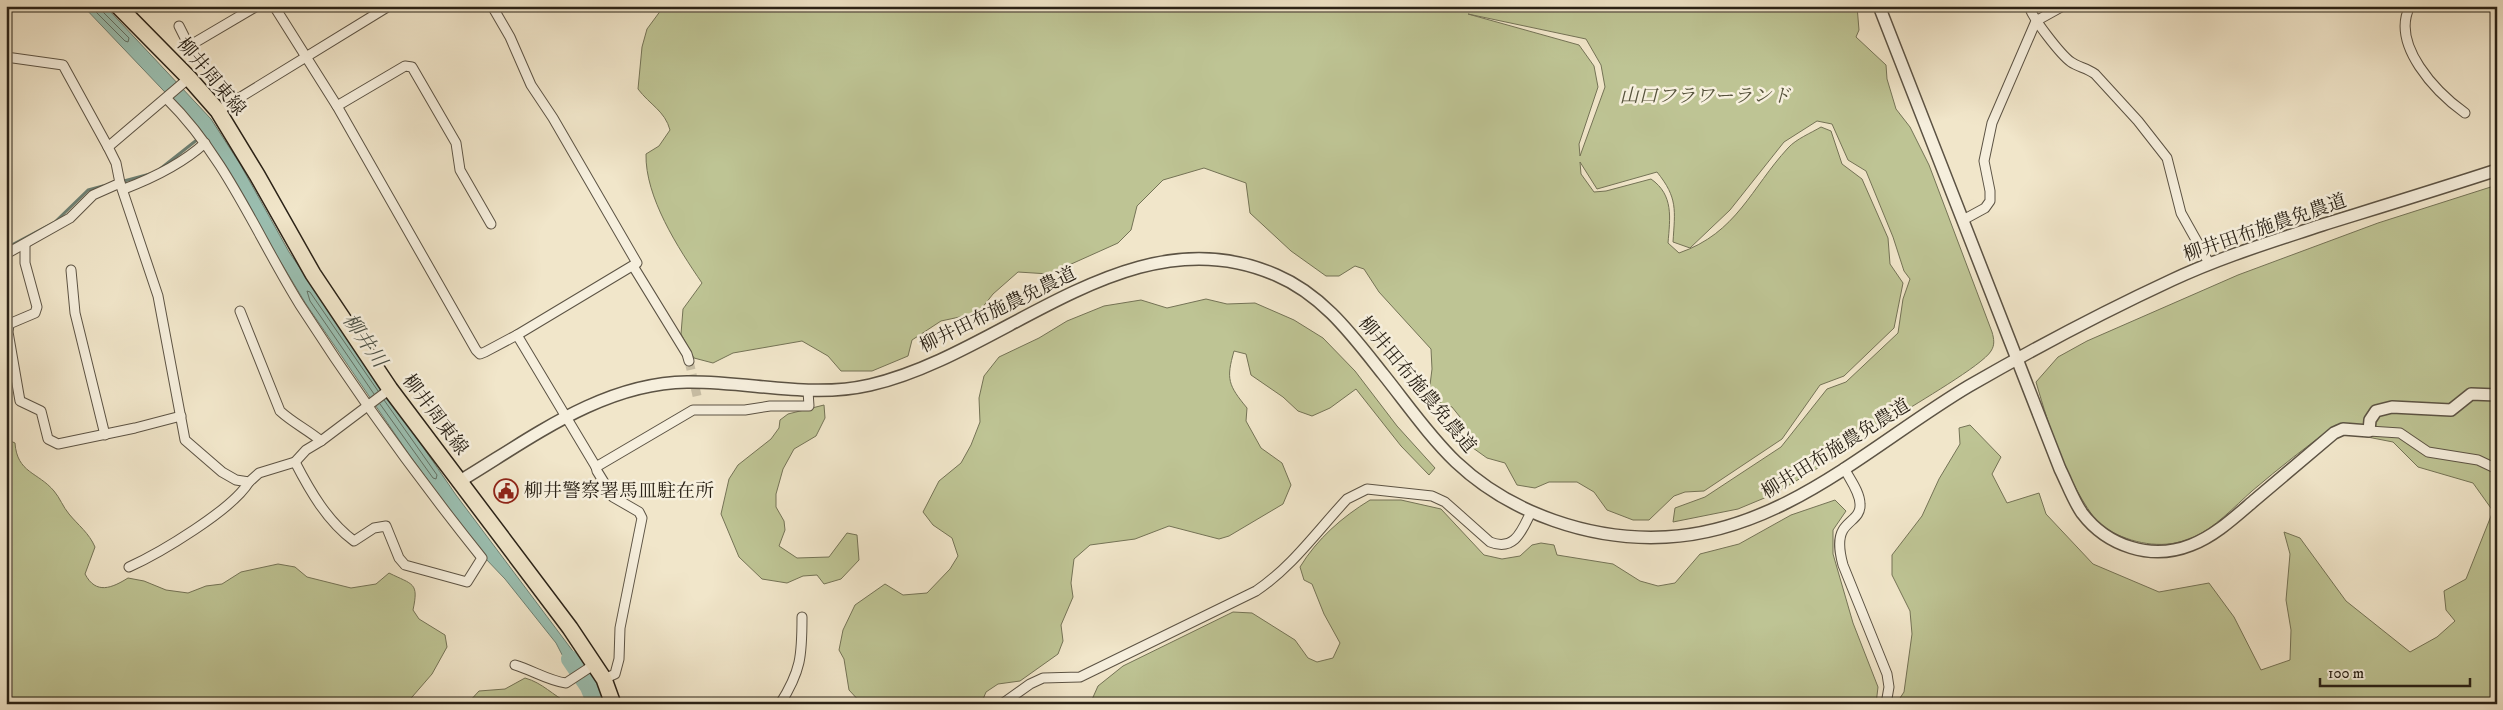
<svg xmlns="http://www.w3.org/2000/svg" width="2503" height="710" font-family="'IM FELL DW Pica','Noto Serif JP',serif">
  <rect width="100%" height="100%" fill="#f1e6ca"/>
  <filter id="stains"><feTurbulence type="fractalNoise" baseFrequency=".004" numOctaves="4"/><feColorMatrix values="0 0 0 0 .2 0 0 0 0 .09 0 0 0 0 .02 0 0 0 .5 -.17"/></filter>
  <radialGradient id="worn" r=".72"><stop offset=".6" stop-color="#630" stop-opacity="0"/><stop offset="1" stop-color="#630" stop-opacity=".3"/></radialGradient>
  <g fill="#bec494" stroke="#747356" fill-rule="evenodd">
    <path d="M664,6H1857L1859,30L1856,37L1886,65L1887,79L1896,109L1910,127L1929,165L1992,332C1994,339 1995,345 1991,351C1983,365 1915,404 1897,416L1883,417L1870,434L1828,462L1774,494L1738,509L1673,522L1675,508L1705,497L1781,447L1827,389L1846,382L1898,333L1903,299L1910,279L1904,271L1893,237L1866,171L1848,160L1832,124L1817,121L1784,142L1730,210L1690,248L1673,242C1675,210 1678,198 1657,172L1597,189L1580,162L1581,174L1594,192L1606,191L1651,179C1674,195 1670,218 1668,243L1679,253C1737,233 1751,188 1788,148C1796,139 1811,133 1821,127L1831,131L1842,164L1862,179L1888,238L1890,264L1903,283L1894,328L1844,376L1820,385L1782,439L1704,491L1685,492L1674,496L1649,520H1633L1607,510L1594,492L1577,482H1549L1535,488L1517,485L1505,463L1487,458L1473,448L1464,422L1452,407L1432,400L1429,393L1432,369L1431,349L1379,292L1364,269L1355,266L1339,276H1326L1291,251L1250,213L1246,183L1204,168L1163,180L1137,206L1131,230L1118,243L1049,274L1018,272L993,294L978,313L941,321L912,340L908,356L872,371H841L828,356L802,341L733,353L713,363L694,358L681,334L683,309L702,283C678,248 645,197 646,154L659,146L670,130C665,111 650,105 638,89L642,47L647,29ZM1468,14L1586,39L1601,65L1605,87L1580,156L1579,144L1598,87L1594,66L1579,45Z"/>
    <path d="M2497,185V704H1896L1904,692L1912,634L1910,611L1892,575V555L1922,516L1939,479L1960,444L1959,428L1970,425L2001,457L1992,474L2007,503L2039,493L2046,514L2093,564L2159,592L2209,583L2234,617L2261,670L2290,660L2291,630L2286,600L2290,554L2284,532L2300,538L2346,601L2410,652L2437,637L2455,621L2446,610L2444,591L2466,579L2493,511L2473,483L2418,467L2393,442L2352,434L2336,425C2307,446 2279,468 2252,491C2234,507 2215,528 2192,538C2166,549 2137,545 2112,532C2108,529 2103,527 2099,524C2067,484 2050,430 2036,382L2058,357L2087,341L2238,275L2378,223Z"/>
    <path d="M1206,299L1227,304L1255,303L1294,320L1323,338L1355,371L1397,426L1435,468L1429,475L1401,446L1356,389L1330,408L1312,416L1298,411L1283,397L1251,375L1246,354L1234,351C1226,379 1228,385 1247,408L1246,421L1261,448L1282,463L1291,485L1283,504L1229,536L1219,539L1169,526L1135,539L1090,545L1074,559L1071,583L1073,597L1061,625L1063,641L1058,654L1020,681L998,684L986,692L981,704H862L849,690L844,659L839,650L843,630L855,605L885,584L903,595L927,593L950,569L958,556L952,538L933,525L923,512L939,481L961,463L971,445L980,422L979,398L984,376L999,357L1039,338L1067,321L1104,306L1141,300L1167,308Z"/>
    <path d="M824,405L825,418L816,436L794,449L783,469L776,494V507L784,521L785,530L779,546L797,558L829,557L847,533L857,535L859,560L841,579L824,584L817,575L803,576L787,583L762,579L739,557L721,514L729,479L738,465L771,439L779,428L780,420L788,414Z"/>
    <path d="M6,439L15,443C17,473 38,472 54,491C60,498 63,507 69,514C78,525 89,533 95,547L85,574C96,595 112,588 128,578L144,581L166,590L188,593L206,586L222,584L241,572L278,564L295,567L307,577L351,588L376,584L389,573C413,585 419,582 413,610L419,619L445,635L447,647L432,674L406,704H6Z"/>
    <path d="M1370,500H1401L1441,509L1484,555L1502,559L1520,556L1532,545L1541,543L1554,545L1557,555L1613,564L1640,581L1658,586L1675,583L1700,554L1739,544L1791,515L1835,500L1846,511L1833,530V554L1853,623L1878,687L1876,704H1090L1098,686L1123,666L1233,612L1252,613L1295,640L1308,658L1317,662L1333,658L1340,643L1324,614L1312,584L1304,580L1300,567C1317,539 1342,517 1370,500Z"/>
    <path d="M525,678C543,683 552,695 570,704H467L479,691L505,689Z"/>
  </g>
  <path fill="#9bc0b2" stroke="#6e8174" d="M83,6H105L211,119L240,164L289,252L456,495L584,666L572,674L556,643L505,579L485,558L408,453L306,304L201,130Z"/>
  <g fill="none" stroke-linecap="round" stroke-linejoin="round">
    <g stroke="#627164" stroke-width="1">
      <path d="M90,6L125,41L128,42L129,38L103,12L102,6"/>
      <path d="M374,394L310,301L307,291L310,292L378,391"/>
      <path d="M380,404L433,478L436,479L437,475L384,400"/>
    </g>
    <g stroke="#6e8174" stroke-width="3">
      <path d="M160,169L198,139"/>
      <path d="M124,181L150,174"/>
      <path d="M6,248L55,222L88,190L103,186"/>
    </g>
    <path stroke="#9bc0b2" stroke-width="18" d="M570,659L589,687L596,704"/>
    <path stroke="#c9bfa6" stroke-width="9" stroke-dasharray="9 4.5" stroke-linecap="butt" d="M689,361L698,400"/>
    <g stroke="#5c5344" stroke-width="11">
      <g id="minor">
        <path d="M274,6L337,106L476,350L480,354L485,352L517,335L596,467L693,410H745L770,406H809L808,391"/>
        <path d="M492,6L510,37L531,85L553,118L637,263L517,335"/>
        <path d="M2029,6C2032,18 2061,55 2071,62C2078,67 2087,68 2095,74L2138,121L2167,158L2181,213L2209,263"/>
        <path d="M2410,6C2390,45 2437,93 2465,113"/>
        <path d="M179,26L189,46L257,6"/>
        <path d="M6,57L63,65L108,147L116,163L120,183L93,195L70,218L6,254"/>
        <path d="M167,99C226,157 257,236 300,305C356,392 417,477 482,558L467,582L405,565L399,558L386,526L374,528L354,541C327,521 310,491 295,462"/>
        <path d="M337,106L405,66L412,67L456,143L460,170L491,224"/>
        <path d="M218,111L389,6"/>
        <path d="M108,147L189,78"/>
        <path d="M120,183L158,296L185,440L222,472L236,480L249,482L259,473L295,462L306,450L321,441L390,389"/>
        <path d="M124,189C153,178 182,164 205,143"/>
        <path d="M1963,220L1985,208L1990,201V191L1984,161L1992,123L2036,21L2063,6"/>
        <path d="M25,244V263L37,307L35,313L9,324L8,332L20,401L41,411L48,439L58,444L135,428L181,416"/>
        <path d="M633,266L687,354L689,361"/>
        <path d="M71,270L75,313L105,435"/>
        <path d="M240,311L280,411C293,423 308,430 321,441"/>
        <path d="M2369,431L2400,433L2428,452L2478,460L2497,469"/>
        <path d="M596,467L597,471L613,497L639,512L642,518L620,628L619,659L615,674L604,679"/>
        <path d="M1844,468C1849,478 1860,492 1860,504C1861,517 1849,520 1843,530C1837,540 1840,554 1843,565L1887,674L1889,687L1886,704"/>
        <path d="M129,567C160,553 232,510 249,482"/>
        <path d="M515,665C532,670 549,681 566,683L595,664"/>
        <path d="M780,704C801,671 802,656 802,617"/>
        <path d="M1002,704L1030,684L1043,678L1080,677L1256,591C1292,567 1318,530 1347,499L1367,489L1432,496L1445,502L1490,542C1515,552 1522,530 1531,512"/>
      </g>
    </g>
    <g stroke="#5c5344" stroke-width="14">
      <g id="tertiary">
        <path d="M1879,6L2060,469C2067,483 2073,500 2082,513C2107,546 2151,561 2191,545C2215,536 2236,516 2256,499C2282,477 2308,455 2334,433L2343,429L2369,431L2370,420L2376,411L2392,407L2451,410L2471,394L2497,395"/>
        <path d="M460,481C530,439 602,383 687,382C749,381 809,399 870,385C1005,354 1130,211 1276,275C1323,295 1352,335 1383,374C1407,404 1429,436 1456,462C1511,514 1592,541 1666,537C1784,531 1873,443 1969,386C2035,348 2103,312 2172,280C2221,257 2271,242 2322,225C2380,207 2439,189 2497,170"/>
      </g>
    </g>
    <g stroke="#2a2217" stroke-width="18">
      <path id="primary" d="M118,6L189,78L218,111L257,175L313,274L390,389L570,628L604,679L613,704"/>
    </g>
    <use href="#minor" stroke="#f6efdd" stroke-width="9"/>
    <use href="#tertiary" stroke="#f6efdd" stroke-width="11"/>
    <use href="#primary" stroke="#f1e6ca" stroke-width="15"/>
  </g>
  <defs>
    <g id="civic-ring" transform="scale(1.25)"><circle r="9.5" fill="#f6efdd" stroke="#8f2418" stroke-width="1.5"/><path d="M-.6-6.5H3V-4.5H.6V-3L4-1V1h2V6H-6V1h2V-1L-.6-3ZM-1.2 2.5V6h2.4V2.5Z" fill="#8f2418"/></g>
  </defs>
  <g fill-rule="evenodd">
    <use href="#civic-ring" x="506" y="491"/>
  </g>
  <g text-anchor="middle" dominant-baseline="central" stroke-width="5" stroke-linejoin="round" paint-order="stroke">
    <g font-size="19" fill="#2a2217" stroke="#f6efdd">
      <text transform="translate(211 77) rotate(50)">柳井周東線</text>
      <text transform="translate(2265 228) rotate(-19)">柳井田布施農免農道</text>
      <text transform="translate(998 310) rotate(-26)">柳井田布施農免農道</text>
      <text transform="translate(1417 385) rotate(50)">柳井田布施農免農道</text>
      <text transform="translate(435 415) rotate(53)">柳井周東線</text>
      <text transform="translate(1836 449) rotate(-32)">柳井田布施農免農道</text>
    </g>
    <g font-size="19" font-style="italic" fill="#56533c" stroke="#f6efdd">
      <text x="1705" y="96">山口フラワーランド</text>
    </g>
    <g font-size="19" fill="#2a2217" stroke="#f6efdd" text-anchor="start">
      <text x="524" y="491">柳井警察署馬皿駐在所</text>
    </g>
    <g font-size="20" font-style="italic" fill="#4c5146" stroke="#f6efdd">
      <text transform="translate(364 341) rotate(55)">柳井川</text>
    </g>
  </g>
  <rect width="2503" height="710" fill="none" stroke="#f1e6ca" stroke-width="25"/>
  <rect x="8" y="8" width="2488" height="695" fill="none" stroke="#2a2217" stroke-width="2.5"/>
  <rect x="12" y="12" width="2478" height="685" fill="none" stroke="#2a2217"/>
  <path d="M2320 678v8h150v-8" fill="none" stroke="#2a2217" stroke-width="2.5"/>
  <text x="2328" y="678" font-size="15" fill="#2a2217" stroke="#f6efdd" stroke-width="4" paint-order="stroke">100 m</text>
  <rect width="100%" height="100%" filter="url(#stains)"/>
  <rect width="100%" height="100%" fill="url(#worn)"/>
</svg>
